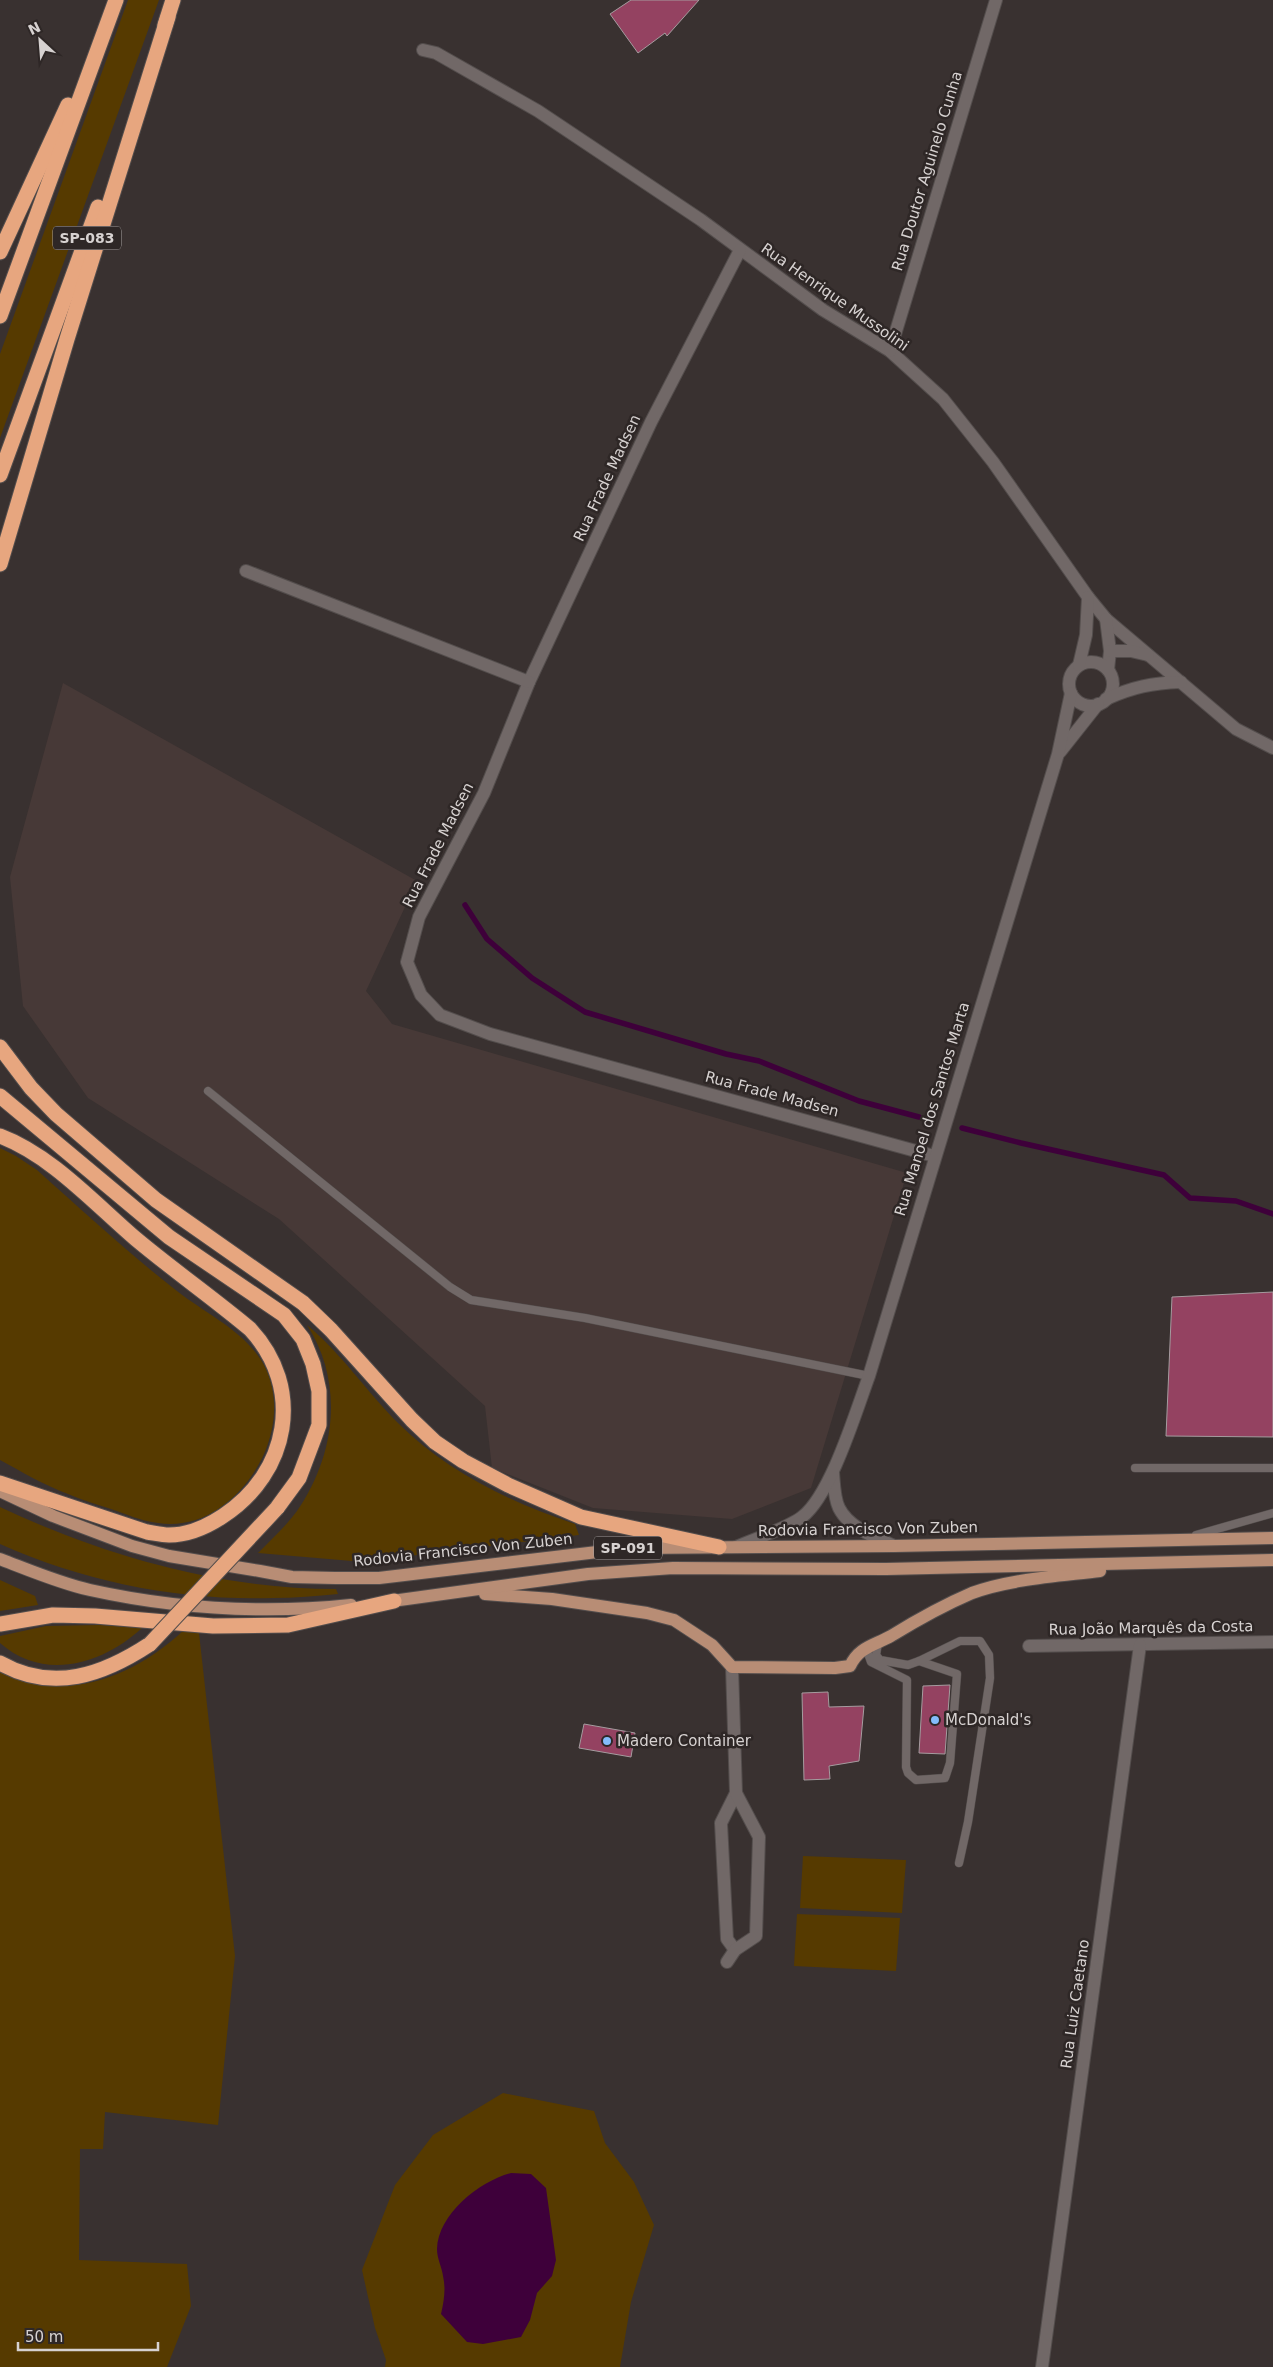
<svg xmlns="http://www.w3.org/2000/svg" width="1273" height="2367" font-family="'DejaVu Sans',sans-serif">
  <rect width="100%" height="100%" fill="#393130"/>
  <path fill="#473937" d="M63,683L417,881L366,991L392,1024L907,1173L811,1488L732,1519L593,1508L492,1468L485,1406L279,1219L88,1098L23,1006L10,877Z"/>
  <g fill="#563a00">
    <path d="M128,0H159L0,438V354Z"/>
    <path d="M0,1148L16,1156L37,1170C83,1211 128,1253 177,1291C205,1313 242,1330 261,1360C279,1389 277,1424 264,1454C245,1495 206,1530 158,1523C141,1521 126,1514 111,1509C96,1504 82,1500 68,1494C44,1485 22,1472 0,1460Z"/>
    <path d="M307,1325C342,1354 366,1391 398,1423C446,1471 511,1503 575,1524L579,1535L386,1559L352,1561L258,1553C271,1540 286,1526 297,1511C335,1456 345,1384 307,1325Z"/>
    <path d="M0,1507C104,1556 220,1589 336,1589L338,1594C316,1596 295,1598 273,1598C180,1601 85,1582 0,1544Z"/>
    <path d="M0,1580L35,1596L38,1605L0,1611Z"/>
    <path d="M99,1625L142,1628C103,1664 44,1682 0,1643V1636L46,1626Z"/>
    <path d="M184,1630L199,1633L235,1956L218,2125L105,2112L103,2149H80L79,2260L187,2264L191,2306L167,2367H0V1672C68,1703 132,1678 184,1630Z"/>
    <path d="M803,1856L906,1860L902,1913L800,1908Z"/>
    <path d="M797,1914L900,1918L896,1971L794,1966Z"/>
    <path d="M503,2093L594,2111L605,2143L634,2182L654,2225L631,2302L620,2367H385L386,2360L375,2328L362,2270L395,2185L433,2135Z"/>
  </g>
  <path fill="#3e003a" d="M511,2173L531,2174L546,2188L556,2260L552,2276L537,2293L530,2320L521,2337L483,2344L467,2342L441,2314C444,2301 446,2289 443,2276C442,2267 437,2259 437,2249C438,2214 480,2181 511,2173Z"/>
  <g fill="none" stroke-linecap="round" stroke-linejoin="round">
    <g stroke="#3e003a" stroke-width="5.5">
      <path d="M465,905L487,939L532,978L585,1012L726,1054L759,1061L859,1101L919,1117"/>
      <path d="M962,1128L1021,1143L1164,1175L1190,1198L1236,1201L1273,1214"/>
    </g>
  </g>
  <g fill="#944261" stroke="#a59c9f">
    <path d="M631,0H699L667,36L665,33L638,53L610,14Z"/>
    <path d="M1273,1292V1437L1166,1436L1172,1297Z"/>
    <path d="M950,1685L945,1754L919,1753L923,1686Z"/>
    <path d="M828,1692L829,1707L864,1706L859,1761L829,1766L830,1779L804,1780L802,1693Z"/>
    <path d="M584,1724L635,1733L631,1757L579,1748Z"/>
  </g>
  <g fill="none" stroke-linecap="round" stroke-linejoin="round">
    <g stroke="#534d4c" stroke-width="9">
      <g id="service">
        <path d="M208,1091L450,1287L471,1300L585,1318L869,1376"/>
        <path d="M1135,1468H1273"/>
        <path d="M1196,1535L1273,1513"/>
        <path d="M866,1648L871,1662L907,1680L906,1767L908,1773L916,1780L945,1778L950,1763L957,1674L919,1661L908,1665L880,1660L876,1655L878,1643"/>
        <path d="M919,1661L960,1641H980L989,1655L990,1678L968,1822L959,1863"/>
      </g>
    </g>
    <g stroke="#534d4c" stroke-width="14">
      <g id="minor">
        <path d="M423,50L436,53L538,111L701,220L823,310L890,351L943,399L993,462L1088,597L1106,619L1236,729L1273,748"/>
        <path d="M740,250L651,422L529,682L484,793L419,917L407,962L421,995L440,1015L490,1034L934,1156"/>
        <path d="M890,351L996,0"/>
        <path d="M246,571L529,682"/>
        <path d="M1106,619L1110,651L1108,670"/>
        <path d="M1110,651H1131L1148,655"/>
        <circle cx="1091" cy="684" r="22"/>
        <path d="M1079,665L1086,635L1088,597"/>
        <path d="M1106,699C1133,687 1152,683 1181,682"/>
        <path d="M1060,752L1098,704"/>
        <path d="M833,1472C834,1483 834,1498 839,1508C849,1528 875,1537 894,1546"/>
        <path d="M736,1547C754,1539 788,1528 802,1517C831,1495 856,1411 869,1376L1058,754L1071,693"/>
        <path d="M1029,1646L1273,1642"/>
        <path d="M735,1950L727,1939L721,1823L736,1793"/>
        <path d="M727,1962L735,1950L756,1936L759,1837L736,1793L732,1667"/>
        <path d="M1042,2367L1140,1645"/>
      </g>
    </g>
    <g stroke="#534d4c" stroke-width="14">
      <g id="primary">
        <path d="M0,1491L53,1516L132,1546L169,1556L260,1571L292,1577L335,1578H379L631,1548L894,1546L1273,1538"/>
        <path d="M0,1559C29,1570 59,1583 90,1590C176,1609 263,1614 351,1605"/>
        <path d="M485,1594L552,1599L647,1613L674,1620L712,1645L732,1667L835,1668L850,1666C859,1647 873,1646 891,1636C917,1620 944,1605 972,1593C1010,1579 1060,1576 1100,1571"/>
        <path d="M385,1602L588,1574L673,1568L886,1569L1273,1560"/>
      </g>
    </g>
    <g stroke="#534d4c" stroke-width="17">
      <g id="motorway">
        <path d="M165,25L173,0"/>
        <path d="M0,252L68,105"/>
        <path d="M0,316L116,0"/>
        <path d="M0,475L98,207"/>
        <path d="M0,564L67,339L168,17"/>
        <path d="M0,1047L31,1088L56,1114L156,1200L303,1303L331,1330L412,1420L435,1442L463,1461L508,1485L581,1517L719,1547"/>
        <path d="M0,1096L169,1237L284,1315L303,1339L313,1364L319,1391V1425L299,1478L277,1508"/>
        <path d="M0,1136C51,1155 95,1204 136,1239C173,1270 213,1298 250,1329C305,1388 289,1473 223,1516C208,1526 188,1535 169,1535C162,1535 154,1533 147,1532L0,1483"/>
        <path d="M0,1624L53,1615L95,1616L213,1626L288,1625L394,1601"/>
        <path d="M0,1663C53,1693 103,1675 150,1644"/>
      </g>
    </g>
    <use href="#service" stroke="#716867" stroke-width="8"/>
    <use href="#minor" stroke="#716867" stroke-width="12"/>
    <use href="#primary" stroke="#b88d75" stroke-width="12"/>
    <use href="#motorway" stroke="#e7a67f" stroke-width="15"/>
    <g stroke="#534d4c" stroke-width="17" stroke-linecap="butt">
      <path id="motorway-bridge" d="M150,1644L277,1508"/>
    </g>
    <use href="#motorway-bridge" stroke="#e7a67f" stroke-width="15"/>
  </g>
  <g fill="#83bcfb" stroke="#2e2726" stroke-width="2">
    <circle cx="935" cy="1720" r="5"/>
    <circle cx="607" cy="1741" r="5"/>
  </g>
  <g text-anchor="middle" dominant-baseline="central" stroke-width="5" stroke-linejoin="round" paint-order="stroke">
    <g fill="#2e2726" stroke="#a49f9e" stroke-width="1">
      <rect x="53" y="226.5" width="68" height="23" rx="4"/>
      <rect x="594" y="1536.5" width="68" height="23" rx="4"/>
    </g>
    <g font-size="14" font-weight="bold" fill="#d7d2d1">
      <text x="87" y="238">SP-083</text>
      <text x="628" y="1548">SP-091</text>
    </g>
    <g font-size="15" fill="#d7d2d1" stroke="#2e2726">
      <text transform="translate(927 171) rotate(-73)">Rua Doutor Aguinelo Cunha</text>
      <text transform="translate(835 297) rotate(35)">Rua Henrique Mussolini</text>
      <text transform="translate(607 478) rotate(-65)">Rua Frade Madsen</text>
      <text transform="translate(438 845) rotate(-63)">Rua Frade Madsen</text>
      <text transform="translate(772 1094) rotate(15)">Rua Frade Madsen</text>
      <text transform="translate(932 1109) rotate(-73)">Rua Manoel dos Santos Marta</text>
      <text transform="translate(868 1529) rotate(-1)">Rodovia Francisco Von Zuben</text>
      <text transform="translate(463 1550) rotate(-6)">Rodovia Francisco Von Zuben</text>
      <text transform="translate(1151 1628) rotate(-1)">Rua João Marquês da Costa</text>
      <text transform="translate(1075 2004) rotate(-82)">Rua Luiz Caetano</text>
    </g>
    <g font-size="15" fill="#d7d2d1" stroke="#2e2726" text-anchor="start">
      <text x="945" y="1720">McDonald's</text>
      <text x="617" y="1741">Madero Container</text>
    </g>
  </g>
  <g transform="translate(40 40) rotate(334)" stroke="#2e2726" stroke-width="4" paint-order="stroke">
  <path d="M0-4L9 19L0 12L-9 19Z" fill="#d7d2d1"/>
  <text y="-8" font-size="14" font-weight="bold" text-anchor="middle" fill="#d7d2d1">N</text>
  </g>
  <path d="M18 2342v8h140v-8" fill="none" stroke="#d7d2d1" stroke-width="2.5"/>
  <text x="25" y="2342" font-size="15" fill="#d7d2d1" stroke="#2e2726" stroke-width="4" paint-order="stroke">50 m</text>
</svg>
